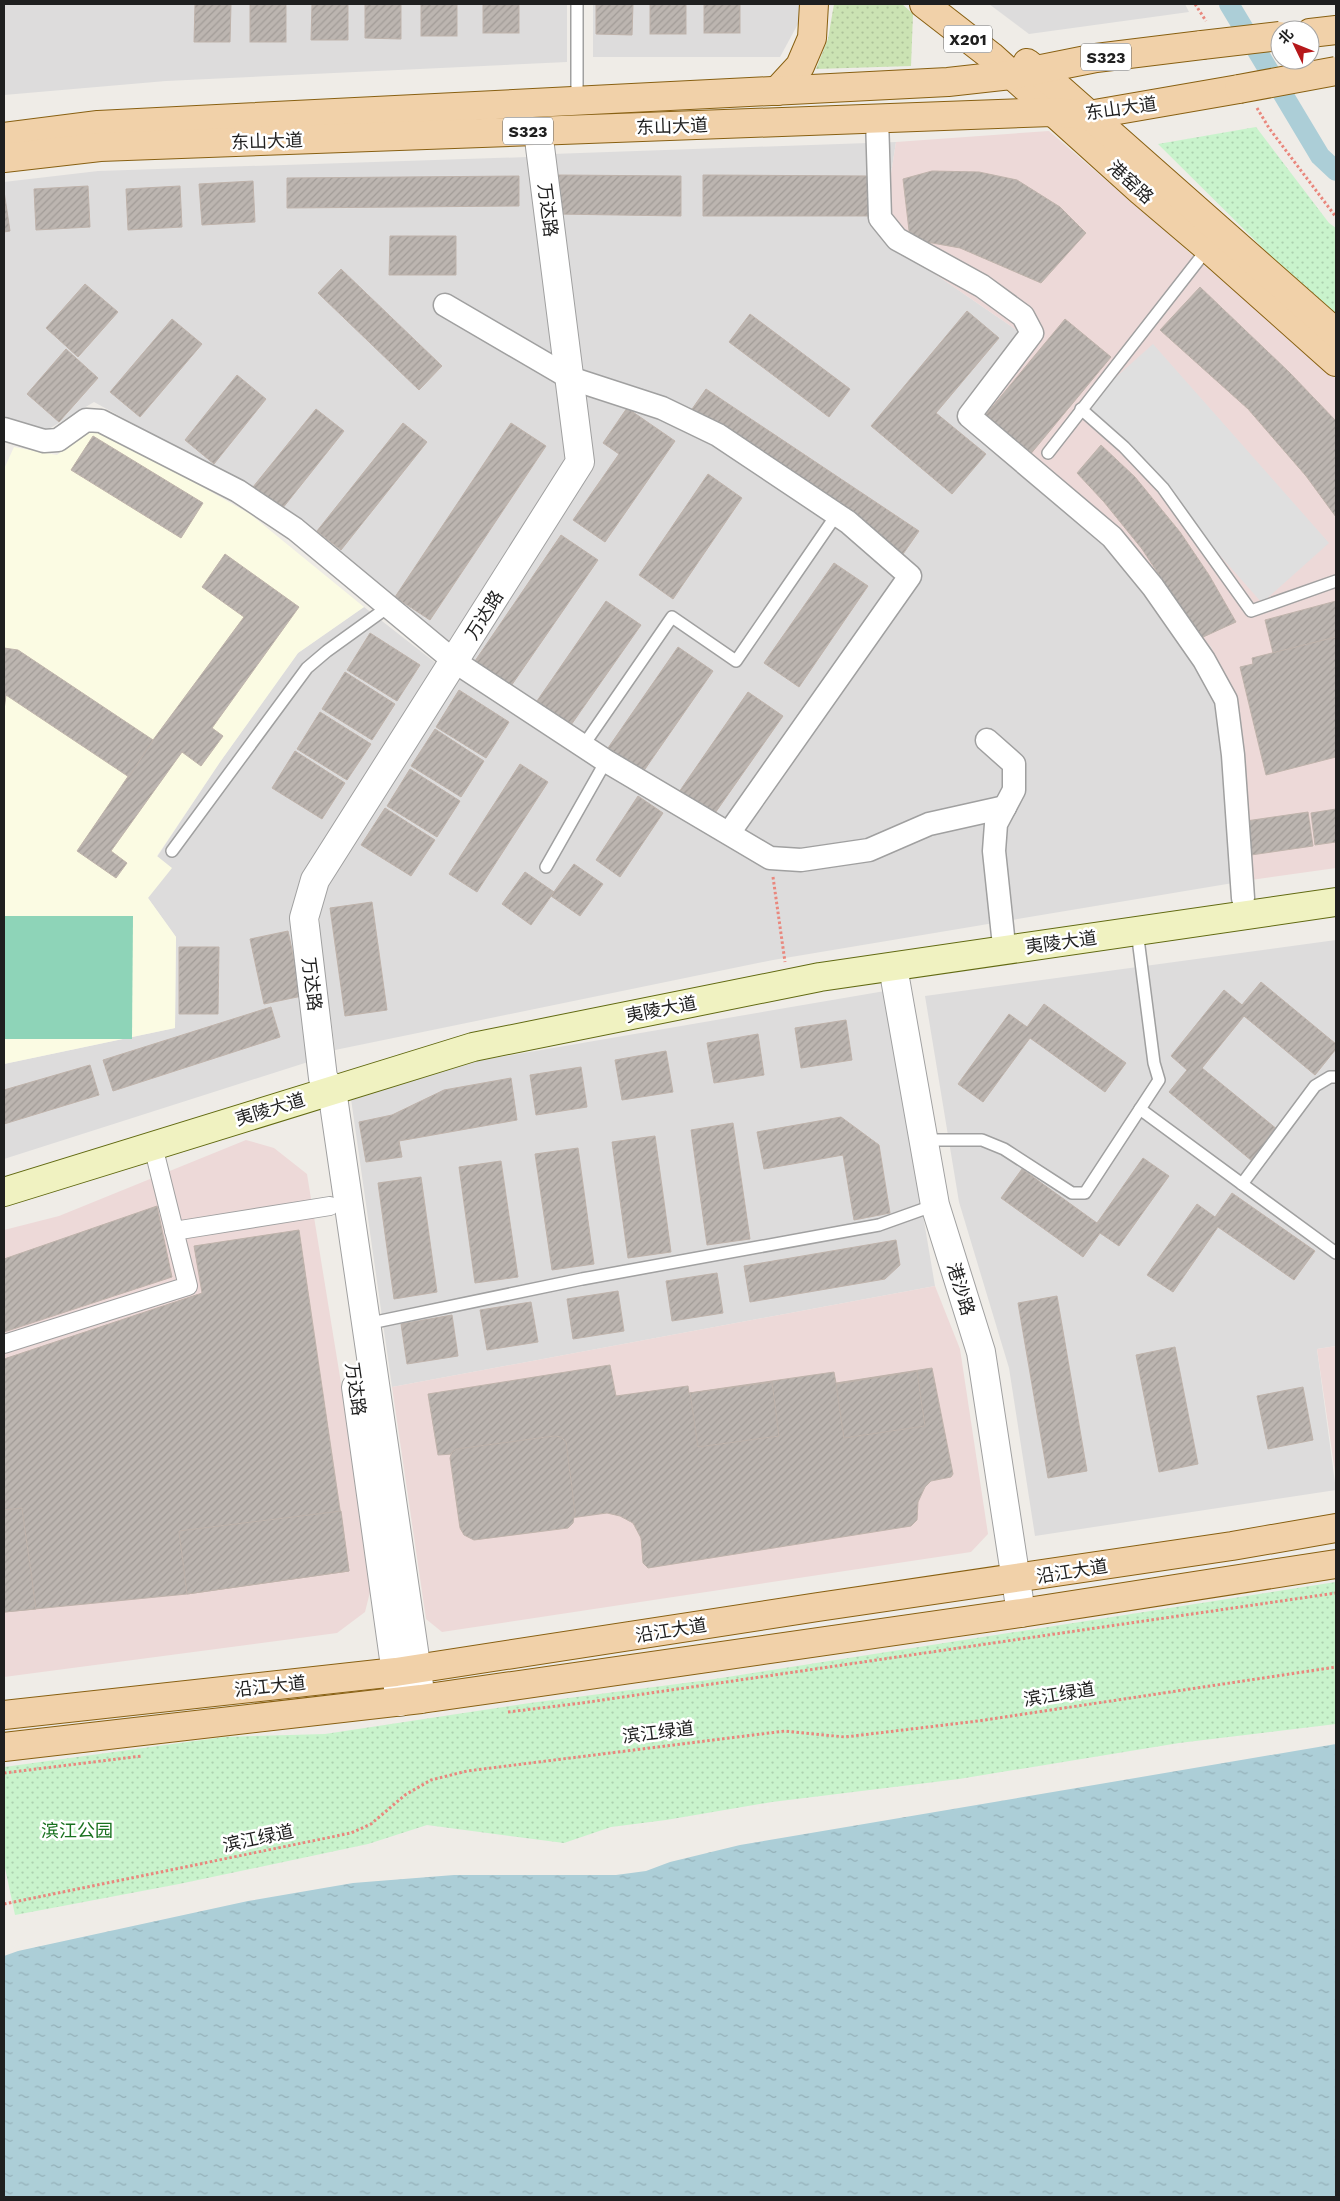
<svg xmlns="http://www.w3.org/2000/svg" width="1340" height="2201" font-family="'Work Sans','Noto Sans SC',sans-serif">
  <defs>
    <pattern id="grass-dots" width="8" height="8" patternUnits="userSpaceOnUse" patternTransform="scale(1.25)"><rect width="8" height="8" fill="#cbe3b3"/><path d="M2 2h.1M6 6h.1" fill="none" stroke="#aec29a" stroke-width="1.8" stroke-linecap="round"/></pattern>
    <pattern id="park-dots" width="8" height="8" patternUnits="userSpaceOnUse" patternTransform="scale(1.25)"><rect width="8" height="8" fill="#c9f3cc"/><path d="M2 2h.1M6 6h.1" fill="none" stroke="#acd0af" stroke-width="1.8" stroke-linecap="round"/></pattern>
    <pattern id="water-ripples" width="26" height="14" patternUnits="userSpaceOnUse" patternTransform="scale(1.25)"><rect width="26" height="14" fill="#acced7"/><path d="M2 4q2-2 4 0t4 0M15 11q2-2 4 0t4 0" fill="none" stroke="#94b0b8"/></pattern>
    <pattern id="building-hatch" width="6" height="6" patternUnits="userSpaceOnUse" patternTransform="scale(1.25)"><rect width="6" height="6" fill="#bcb5b0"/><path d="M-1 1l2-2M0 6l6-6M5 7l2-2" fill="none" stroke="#a19b97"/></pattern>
  </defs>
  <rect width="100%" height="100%" fill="#efece7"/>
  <g fill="#dddcdc">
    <path d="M4,4H567V62L166,81L4,95Z"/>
    <path d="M593,4H800L799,22L780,57H593Z"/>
    <path d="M989,4H1185L1189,12L1029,34Z"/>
    <path d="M896,142L881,237L1021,333L1052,494L1211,647L1239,713L1251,880L773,960L335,1050L320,935V893L592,461L552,154Z"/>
    <path d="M528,157L567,463L446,645L244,484L94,402L47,430L4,418V182L98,171Z"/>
    <path d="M364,607L437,664L314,856L290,918L308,1062L4,1159V1064L175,1028L176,937L148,898L157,857L220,762L298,653Z"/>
    <path d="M1336,940V1346L1317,1349L1336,1490L1035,1536L1009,1368L959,1202L925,996Z"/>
    <path d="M885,991L935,1286L392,1387L351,1099L477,1061Z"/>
  </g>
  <g fill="#edd9d8">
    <path d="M1049,131L1336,379V868L1251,880L1239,713L1211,647L1052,494L959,417L1021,333L881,237L896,142Z"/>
    <path d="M246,1140L274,1148L307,1174L373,1580L365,1612L337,1633L4,1677V1230L59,1216Z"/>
    <path d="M935,1286L960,1349L988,1534L971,1552L442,1632L426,1619L392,1387Z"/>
    <path d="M1336,1346V1479L1317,1349Z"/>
  </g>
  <path fill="#fbfbe3" d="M88,430L120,440L250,514L364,607L298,653L220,762L157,856L172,868L148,898L176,937L175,1028L4,1064V469L14,447L57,455Z"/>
  <path fill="url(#grass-dots)" d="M834,4H902L913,14L911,66L816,69L828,39Z"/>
  <g fill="url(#park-dots)">
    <path d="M1256,127L1329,223L1336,228V314L1287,272L1158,144Z"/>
    <path d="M1336,1582V1724L1179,1743L959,1779L772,1802L666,1820L611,1827L564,1843L427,1825L368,1844L179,1884L15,1915L4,1863V1767L224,1737L325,1734L530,1703L708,1680Z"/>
  </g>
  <path fill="#8ed4b8" d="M4,916H133L132,1039H4Z"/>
  <path fill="#dfdfdf" d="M1153,344L1329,543L1262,603L1086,404Z"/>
  <path fill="url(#water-ripples)" d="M1336,1744V2197H4V1956L18,1951L248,1901L353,1883L454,1875H616L646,1871L670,1862L740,1845Z"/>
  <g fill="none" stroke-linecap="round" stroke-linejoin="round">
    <path stroke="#acced7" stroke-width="20" d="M1229,4L1320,156L1336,171"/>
  </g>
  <g fill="url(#building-hatch)" stroke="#bfb3ab">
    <path d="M195,4H231L230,42H194Z"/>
    <rect x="250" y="4" width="36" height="38"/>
    <path d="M312,4H348V40H311Z"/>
    <path d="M365,4H401V39L365,38Z"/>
    <rect x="421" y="4" width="36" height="32"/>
    <rect x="483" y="4" width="36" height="29"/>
    <path d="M596,4H633L632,35L596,34Z"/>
    <rect x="650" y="4" width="36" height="30"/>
    <rect x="704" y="4" width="36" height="29"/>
    <path d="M932,171L979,172L1017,180L1060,207L1086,233L1041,283L960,248L910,239L903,179Z"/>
    <path d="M556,175L681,176V216L555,214Z"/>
    <path d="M703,175L871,176L870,216H703Z"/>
    <path d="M519,176V206L287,208V178Z"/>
    <path d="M253,181L255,222L202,225L199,184Z"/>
    <path d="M88,186L90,227L36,230L34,189Z"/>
    <path d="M180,186L182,227L128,230L126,189Z"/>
    <path d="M4,191L10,231L4,232Z"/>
    <path d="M390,236H456V275H389Z"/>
    <path d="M341,269L442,366L419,390L318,293Z"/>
    <path d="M85,284L118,312L78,357L46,328Z"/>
    <path d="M1200,287L1289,372L1336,421V517L1306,476L1248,409L1160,330Z"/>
    <path d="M967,311L999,338L936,413L986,454L952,494L871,426Z"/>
    <path d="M750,314L850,389L829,417L729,342Z"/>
    <path d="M172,319L202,344L140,417L110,392Z"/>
    <path d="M1065,319L1111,357L1029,456L983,418Z"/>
    <path d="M66,349L98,378L59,422L27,394Z"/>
    <path d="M237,375L266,399L214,464L185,440Z"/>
    <path d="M706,389L919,531L903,554L690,412Z"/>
    <path d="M627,408L675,441L605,542L573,520L619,454L603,443Z"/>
    <path d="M316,409L344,431L282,509L253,487Z"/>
    <path d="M403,423L427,442L341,550L317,531Z"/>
    <path d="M511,423L546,446L430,620L395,597Z"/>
    <path d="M93,436L203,503L181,538L71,470Z"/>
    <path d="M1101,445L1135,477L1180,532L1209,575L1236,622L1201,638L1142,549L1104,502L1077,473Z"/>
    <path d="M708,474L742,498L673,599L639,575Z"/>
    <path d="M561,535L598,560L511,686L475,661Z"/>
    <path d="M225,554L299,607L212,728L223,736L201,766L182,752L111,851L127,863L116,878L77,851L153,740L244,617L202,587Z"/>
    <path d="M834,563L868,586L799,687L764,663Z"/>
    <path d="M606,601L641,625L571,725L537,701Z"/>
    <path d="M1336,601V637L1273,653L1265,620Z"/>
    <path d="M370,633L420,665L397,701L347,670Z"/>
    <path d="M1336,637V757L1266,775L1240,667L1253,664L1252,658Z"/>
    <path d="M678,647L713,671L643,772L608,748Z"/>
    <path d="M4,648L18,650L153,740L129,777L6,695L4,710Z"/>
    <path d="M345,672L395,704L372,740L322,709Z"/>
    <path d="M459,690L509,722L486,758L436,727Z"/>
    <path d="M748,692L783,716L713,816L679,792Z"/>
    <path d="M320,712L371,744L347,780L297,749Z"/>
    <path d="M435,729L484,761L461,797L411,766Z"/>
    <path d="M295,751L345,783L322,819L272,788Z"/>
    <path d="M520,764L548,782L477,892L449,874Z"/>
    <path d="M410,769L460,801L437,837L387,806Z"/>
    <path d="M638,796L663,813L620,877L596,860Z"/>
    <path d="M385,808L435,840L411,876L361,845Z"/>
    <path d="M1336,809V842L1315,845L1311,813Z"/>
    <path d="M1308,812L1313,846L1244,856L1239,822Z"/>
    <path d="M574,864L603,884L580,916L551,896Z"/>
    <path d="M525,872L554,892L531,925L502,904Z"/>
    <path d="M372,902L387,1010L345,1016L330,908Z"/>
    <path d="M288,931L302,996L264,1004L250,939Z"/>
    <path d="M179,947H219L218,1014H179Z"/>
    <path d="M1261,982L1336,1044V1049L1315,1075L1244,1016L1202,1068L1278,1130L1252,1161L1169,1092L1187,1070L1171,1056L1224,990L1242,1005Z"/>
    <path d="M1044,1004L1126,1063L1105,1092L1030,1038L983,1102L958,1084L1009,1014L1027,1027Z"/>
    <path d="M271,1007L280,1037L113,1091L103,1060Z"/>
    <path d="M846,1020L852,1060L801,1068L795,1028Z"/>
    <path d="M758,1034L764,1075L714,1083L707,1043Z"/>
    <path d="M666,1051L673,1092L622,1100L615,1060Z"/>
    <path d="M90,1065L99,1095L4,1124V1090Z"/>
    <path d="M581,1067L587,1107L536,1115L530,1075Z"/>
    <path d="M511,1078L517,1120L399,1141L402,1157L366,1162L359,1122L392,1115L444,1090Z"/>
    <path d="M841,1117L879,1145L890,1213L854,1220L843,1155L764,1169L757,1132Z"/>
    <path d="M733,1123L750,1239L707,1245L691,1130Z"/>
    <path d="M655,1136L671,1252L628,1258L612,1142Z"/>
    <path d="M578,1148L594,1264L552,1270L535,1154Z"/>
    <path d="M1143,1158L1169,1176L1119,1246L1100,1233L1083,1257L1001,1198L1022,1169L1097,1223Z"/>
    <path d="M501,1161L518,1277L475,1283L459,1167Z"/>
    <path d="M421,1177L437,1292L394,1299L378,1183Z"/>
    <path d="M1232,1193L1315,1251L1294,1280L1218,1227L1173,1292L1147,1275L1197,1204L1215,1217Z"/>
    <path d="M157,1206L172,1277L4,1332V1259Z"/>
    <path d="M299,1230L349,1571L187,1594L4,1612V1359L202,1293L194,1246Z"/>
    <path d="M896,1240L900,1265L885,1279L750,1302L744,1266Z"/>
    <path d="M717,1273L723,1313L672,1321L666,1281Z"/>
    <path d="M618,1291L624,1331L573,1339L567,1299Z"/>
    <path d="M1057,1296L1087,1471L1048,1478L1018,1303Z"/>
    <path d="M531,1302L538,1342L487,1350L480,1310Z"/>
    <path d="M452,1315L458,1356L407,1364L401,1324Z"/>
    <path d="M1175,1347L1198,1464L1159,1472L1136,1355Z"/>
    <path d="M610,1365L616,1396L688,1386L689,1393L834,1372L836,1383L932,1368L953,1474L951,1477L931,1481L925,1487L918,1502L917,1520L911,1526L648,1568L643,1563L641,1538L633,1523L620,1516L607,1513L468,1532L464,1528L453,1454L438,1455L428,1394Z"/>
    <path d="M917,1371L925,1426L844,1438L836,1384Z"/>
    <path d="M772,1382L779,1436L698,1447L690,1393Z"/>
    <path d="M1303,1387L1313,1440L1268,1449L1257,1396Z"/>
    <path d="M554,1436L561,1437L566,1442L575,1512L573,1523L568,1528L474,1540L464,1535L460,1528L450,1458L452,1452L457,1449Z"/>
    <path d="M22,1508L36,1609L4,1612V1510Z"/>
    <path d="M341,1511L349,1571L187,1594L179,1531Z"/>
  </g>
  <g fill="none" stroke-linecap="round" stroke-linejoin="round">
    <g stroke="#a0a0a0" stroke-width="14">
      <g id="service">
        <path d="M577,101V4"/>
        <path d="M1081,409L1124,447L1163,488L1251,611L1336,581"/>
        <path d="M1048,453L1208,248"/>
        <path d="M583,746L672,617L736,661L837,514"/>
        <path d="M172,851L307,668L327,651L388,607"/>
        <path d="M546,867L606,761"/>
        <path d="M1140,1109L1336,1253"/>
        <path d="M924,1140H982L1004,1149L1072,1193H1085L1159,1080L1154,1063L1137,931"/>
        <path d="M1242,1184L1315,1086L1330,1077H1336"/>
        <path d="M366,1324L582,1279L879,1225L935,1205"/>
      </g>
    </g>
    <g stroke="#a0a0a0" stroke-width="20">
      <g id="pedestrian">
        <path d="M174,1231L330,1206"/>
        <path d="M4,1344L188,1286L153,1146"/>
      </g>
    </g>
    <g stroke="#a0a0a0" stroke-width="25">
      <g id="minor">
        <path d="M877,118L880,218L897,239L982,286L1023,316L1032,333L969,416L1112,537L1153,587L1204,660L1226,700L1233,755L1243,898"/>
        <path d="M445,305L570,378L662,408L718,435L848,522L910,576L729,833"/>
        <path d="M4,429L44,441L58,440L86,420L101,421L238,491L295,529L454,661L606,761L770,858L801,860L869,850L929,824L1005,807"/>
        <path d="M987,740L1014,764V790L996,824L994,851L1003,936"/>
      </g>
    </g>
    <g stroke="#a0a0a0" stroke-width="30">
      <g id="tertiary">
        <path d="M893,967L935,1205L981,1352L1021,1613"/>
        <path d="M356,1387L400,1702"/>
        <path d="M421,1699L332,1090L323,1078L304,918L315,880L580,462L538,131"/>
      </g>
    </g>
    <g stroke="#626a12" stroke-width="30">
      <path id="secondary" d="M4,1192L473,1047L820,977L1336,902"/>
    </g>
    <g stroke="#886012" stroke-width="30">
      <g id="primary">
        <path d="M924,4L991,56L1141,191L1208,248L1336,362"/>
        <path d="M1310,33L1336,30"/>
        <path d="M1027,63L1061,90L1336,333"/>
        <path d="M777,91L800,66L812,38L814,4"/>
        <path d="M4,137L98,125L948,82L1011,75L1096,58L1202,45"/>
        <path d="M4,158L100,147L1052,112L1089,115L1239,89"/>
        <path d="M4,1715L396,1672L818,1607L1232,1546L1336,1528"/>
        <path d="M4,1747L421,1699L1021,1613L1336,1564"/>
      </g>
    </g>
    <g stroke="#e9877d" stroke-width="3" stroke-dasharray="2.5 2.5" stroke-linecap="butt">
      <path d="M1195,4L1206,21"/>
      <path d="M1257,108L1269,128L1336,217"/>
      <path d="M773,877L785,962"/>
      <path d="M508,1712L582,1703L1336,1593"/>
      <path d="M4,1773L142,1756"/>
      <path d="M4,1904L351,1833L371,1824L405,1795L431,1780L467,1771L785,1731L845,1737L978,1721L1336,1667"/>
    </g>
    <use href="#service" stroke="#fff" stroke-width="11"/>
    <use href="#pedestrian" stroke="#fff" stroke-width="18"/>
    <use href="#minor" stroke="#fff" stroke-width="22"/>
    <use href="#tertiary" stroke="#fff" stroke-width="28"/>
    <use href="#secondary" stroke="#f0f2c1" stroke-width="28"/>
    <use href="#primary" stroke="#f1d1a9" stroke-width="28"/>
    <g stroke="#886012" stroke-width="30" stroke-linecap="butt">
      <g id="primary-bridge">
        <path d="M1202,45L1280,36"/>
        <path d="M1239,89L1336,71"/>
      </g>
    </g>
    <use href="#primary-bridge" stroke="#f1d1a9" stroke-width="28"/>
  </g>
  <g text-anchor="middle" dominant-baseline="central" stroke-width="5" stroke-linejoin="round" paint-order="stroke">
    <g fill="#fff" stroke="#626262" stroke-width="1">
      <rect x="944" y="25.5" width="48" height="27" rx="4"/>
      <rect x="1081" y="43.5" width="50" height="27" rx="4"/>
      <rect x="503" y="117.5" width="50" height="27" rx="4"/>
    </g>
    <g font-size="16" font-weight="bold" fill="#1f1f1f">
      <text x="968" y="39">X201</text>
      <text x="1106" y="57">S323</text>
      <text x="528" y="131">S323</text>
    </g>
    <g font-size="18" fill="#1f1f1f" stroke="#fff">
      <text transform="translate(1121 108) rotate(-8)">东山大道</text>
      <text transform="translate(672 126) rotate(-2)">东山大道</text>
      <text transform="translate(267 141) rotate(-2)">东山大道</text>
      <text transform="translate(1131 182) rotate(42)">港窑路</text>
      <text transform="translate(548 210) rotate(83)">万达路</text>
      <text transform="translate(484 615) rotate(-58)">万达路</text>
      <text transform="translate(1061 942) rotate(-8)">夷陵大道</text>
      <text transform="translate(312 984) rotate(83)">万达路</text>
      <text transform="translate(661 1009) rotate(-11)">夷陵大道</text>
      <text transform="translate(270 1109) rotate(-17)">夷陵大道</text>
      <text transform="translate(961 1289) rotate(73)">港沙路</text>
      <text transform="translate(356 1389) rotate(82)">万达路</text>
      <text transform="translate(1072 1571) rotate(-9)">沿江大道</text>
      <text transform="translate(671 1630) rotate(-9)">沿江大道</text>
      <text transform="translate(270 1686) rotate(-6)">沿江大道</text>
      <text transform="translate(1059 1694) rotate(-9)">滨江绿道</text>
      <text transform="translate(658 1732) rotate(-7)">滨江绿道</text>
      <text transform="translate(258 1838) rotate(-12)">滨江绿道</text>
    </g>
    <g font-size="18" fill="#19711f" stroke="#fff">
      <text x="77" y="1830">滨江公园</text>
    </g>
  </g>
  <rect width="1340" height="2201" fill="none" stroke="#1f1f1f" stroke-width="10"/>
  <g transform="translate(1295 45) rotate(313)"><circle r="24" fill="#ffffff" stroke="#a5a5a5"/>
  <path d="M0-4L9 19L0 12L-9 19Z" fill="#b6181a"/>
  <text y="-8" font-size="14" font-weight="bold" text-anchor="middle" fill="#1f1f1f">北</text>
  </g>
</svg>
